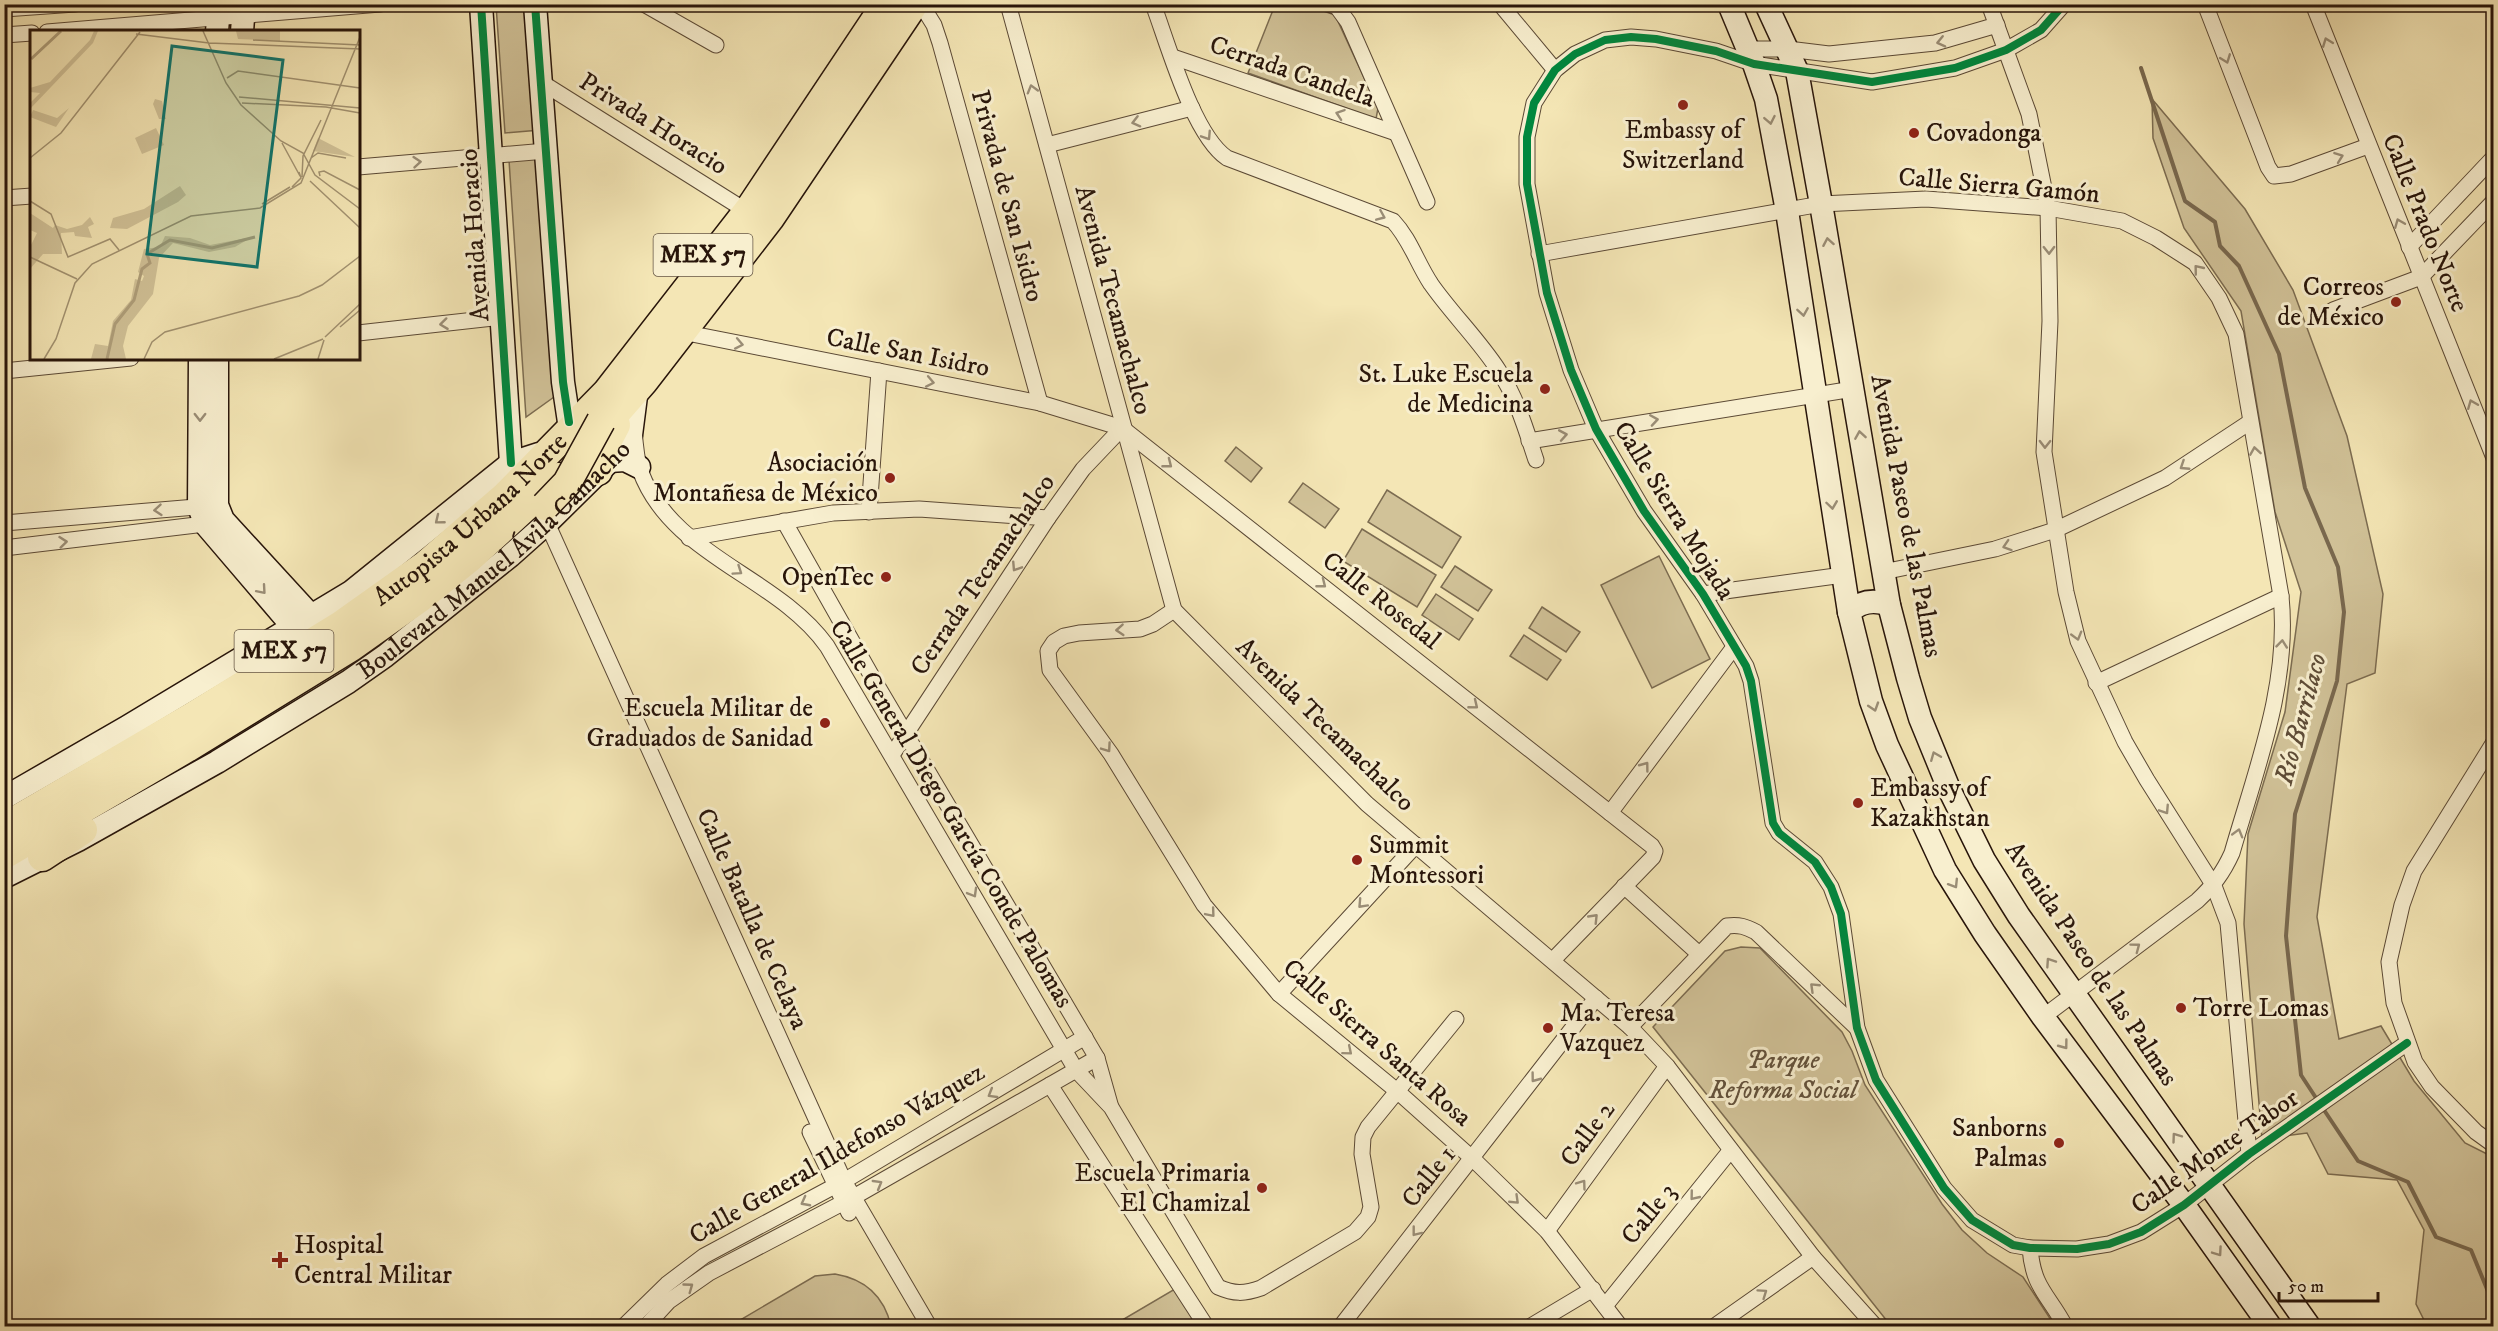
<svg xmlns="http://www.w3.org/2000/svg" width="2498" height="1331" font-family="'IM FELL DW Pica',serif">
  <rect width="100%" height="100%" fill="#f4e6b5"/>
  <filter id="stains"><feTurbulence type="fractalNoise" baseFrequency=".00333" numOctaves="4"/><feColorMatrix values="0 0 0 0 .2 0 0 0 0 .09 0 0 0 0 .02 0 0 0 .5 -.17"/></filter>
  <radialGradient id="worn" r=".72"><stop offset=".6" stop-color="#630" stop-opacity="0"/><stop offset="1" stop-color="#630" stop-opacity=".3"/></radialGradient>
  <g fill="#d1c298" stroke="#7c6c51" stroke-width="1.5">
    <path d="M496,5H531L540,130L505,133Z"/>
    <path d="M1275,5H1306L1335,15L1378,108L1376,119L1248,73Z"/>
    <path d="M2152,99L2245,209L2293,290L2347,436L2383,594L2375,673L2347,684L2317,917L2339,1039L2381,1026L2414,1081L2465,1143L2493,1157V1326H2427L2416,1304L2424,1230L2397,1180L2328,1174L2307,1133L2262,1139L2244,924L2248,834L2285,712L2301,592L2275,512L2241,311L2184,228L2153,138Z"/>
    <path d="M547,158L561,392L526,417L509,160Z"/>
    <path d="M1236,447L1262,468L1251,482L1225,461Z"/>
    <path d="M1303,483L1339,509L1325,528L1289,502Z"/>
    <path d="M1387,490L1461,537L1442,568L1368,522Z"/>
    <path d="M1362,529L1436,575L1417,607L1343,561Z"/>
    <path d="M1659,556L1710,659L1652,688L1601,585Z"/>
    <path d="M1455,566L1492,590L1478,611L1441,587Z"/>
    <path d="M1436,594L1473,619L1459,640L1422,615Z"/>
    <path d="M1542,607L1580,632L1566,652L1529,628Z"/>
    <path d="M1524,635L1561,660L1547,680L1510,656Z"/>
    <path d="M1741,947L1760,948L1842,1032L1852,1051L1865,1085L1942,1204L1962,1230L1987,1253L2023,1277L2055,1326H1891L1653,1027L1725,951Z"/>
    <path d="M835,1274C865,1279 884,1296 891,1326H730L815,1276Z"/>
    <path d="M1180,1286L1204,1326H1112Z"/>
  </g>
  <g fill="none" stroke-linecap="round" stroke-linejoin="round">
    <g stroke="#79684e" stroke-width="4">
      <path d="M2141,68L2185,201L2215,222L2220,246L2239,266L2279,354L2305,488L2338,567L2344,612L2337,681L2295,814L2286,936L2301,1075L2318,1101"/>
      <path d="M2322,1107L2358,1161L2408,1182L2436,1237L2471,1250L2494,1306"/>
    </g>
    <g stroke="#5b4935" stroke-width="17">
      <g id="street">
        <path d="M644,4L716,45"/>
        <path d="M921,4L934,25L940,43L1040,403"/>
        <path d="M1008,4L1174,610L1367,804L1630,1027L1667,1066L1813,1257L1875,1326"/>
        <path d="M1153,4C1168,44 1193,135 1227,158L1393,221C1410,239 1417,263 1431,284C1452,314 1479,340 1499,371C1517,398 1526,430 1536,460"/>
        <path d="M1329,4L1337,7L1348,22L1427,202"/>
        <path d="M1500,4L1555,70"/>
        <path d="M1989,4L2029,114L2048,208L2050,321L2044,452L2066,592L2078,641L2125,742L2147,780L2214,886L2228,923L2249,1154"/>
        <path d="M2064,4L2041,30L2006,50L1955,68L1872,82L1754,64L1716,51L1656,39L1631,37L1605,40L1575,54L1555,70L1534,103L1527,137V184L1547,293L1571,370L1596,429L1644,511L1703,594L1746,666L1751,681L1773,823L1779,833L1815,862L1831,887L1841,914L1857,1028L1876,1080L1944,1188L1972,1220L2013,1245L2030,1248L2077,1249L2109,1244L2141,1232L2184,1205L2249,1154L2407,1043"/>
        <path d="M2205,4L2268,167L2274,176L2291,174L2368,146"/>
        <path d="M2313,4L2494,458"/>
        <path d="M4,9L75,4"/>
        <path d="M47,32L380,4"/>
        <path d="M4,35L32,33"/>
        <path d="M1748,49H1788L1829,54L1935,43L1997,25"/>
        <path d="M1173,57L1396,133"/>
        <path d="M541,82L740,207"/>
        <path d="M1047,145L1192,108"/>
        <path d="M358,167L546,151"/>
        <path d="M4,198L32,196"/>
        <path d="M2409,247L2494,157"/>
        <path d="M1539,254L1821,204L1926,199L2048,208L2122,221L2156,238L2195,263L2219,298L2236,334L2281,596C2290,684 2256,769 2232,853C2223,873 2213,886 2197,901L2043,1017"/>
        <path d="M2333,310L2421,277L2494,201"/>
        <path d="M682,332L1040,403L1122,428L1652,846L1655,851L1653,857L1553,960"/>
        <path d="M358,333L502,317"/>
        <path d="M4,371L131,358"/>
        <path d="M634,429C635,442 636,457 640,470C671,556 776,575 827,646L1076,1070L1111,1107L1218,1287C1234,1294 1244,1294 1261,1288L1355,1232L1368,1217L1371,1207L1362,1154L1363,1137L1368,1127L1456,1019"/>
        <path d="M1529,441L1853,389"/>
        <path d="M869,512L879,371"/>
        <path d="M784,521L875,682L1097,1058L1110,1104"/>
        <path d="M4,523L208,506"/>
        <path d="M547,523L844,1181L929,1326"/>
        <path d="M689,538L833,513L919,509L1048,518"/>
        <path d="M4,548L213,523"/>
        <path d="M1883,572L1995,549L2055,530L2165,478L2250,422"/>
        <path d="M1703,594L1843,575"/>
        <path d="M1174,610L1153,624L1140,629L1079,633L1064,636L1054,642L1048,651L1050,670L1111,754L1204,905L1279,994L1397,1091L1473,1159L1547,1231L1620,1326"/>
        <path d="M2096,683L2281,596"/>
        <path d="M2494,742L2414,871L2402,905L2389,962L2394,1003L2415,1062L2432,1087L2476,1132L2494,1145"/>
        <path d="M892,755L1048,518L1083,469L1122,428"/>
        <path d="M1610,813L1734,647"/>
        <path d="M1624,886L1699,954"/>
        <path d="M1279,994L1416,845"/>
        <path d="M1630,1027L1727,926C1739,924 1746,927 1756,932L1857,1028"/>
        <path d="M1050,1085L1206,1326"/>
        <path d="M810,1132L849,1213"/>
        <path d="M1547,1231L1667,1066"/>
        <path d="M2030,1248C2033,1288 2048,1294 2065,1326"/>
        <path d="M1605,1306L1730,1151"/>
        <path d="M624,1326L667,1284L704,1256L844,1181L1085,1037"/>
        <path d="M646,1326L669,1301L709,1273L852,1198L1097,1058"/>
        <path d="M1341,1326L1596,998"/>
        <path d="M1531,1326L1593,1289"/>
        <path d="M1715,1326L1813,1257"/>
      </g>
    </g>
    <g stroke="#28150a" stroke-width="25">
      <g id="secondary">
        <path d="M481,4L511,463"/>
        <path d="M535,4L563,382L569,422"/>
        <path d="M1729,4L1754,64L1766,99L1787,211L1849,612L1871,701L1887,745L1945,870L1985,934L2043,1017L2184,1205L2270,1326"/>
        <path d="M1766,4L1797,71L1821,204L1889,605L1908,678L1920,718L1949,789L1984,860L2019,916L2309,1326"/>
        <path d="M217,32L219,4"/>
        <path d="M242,32L244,4"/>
        <path d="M200,358L199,507L206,525L294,628"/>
        <path d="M217,358V505L223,520L312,617"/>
        <path d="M609,461L625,460L639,467"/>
        <path d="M1849,612C1861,601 1874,599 1889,605"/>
        <path d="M4,798L127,727L351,592L511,463L539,454"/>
        <path id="s1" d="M4,877L78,840L217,762L348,682L385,656L510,556L547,523L621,450L631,435L636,396"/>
      </g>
    </g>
    <g stroke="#28150a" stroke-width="31">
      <g id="highway">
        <path d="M588,445L644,381L770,218L914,4"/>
        <path d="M598,471L605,446L616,425"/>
        <path id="s2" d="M4,827L193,716L341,625L424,566L505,496L607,392L750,208L886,4"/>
        <path d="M4,855L187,748L351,647L420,598L471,557L558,477"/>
        <path d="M42,857L83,830"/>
      </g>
    </g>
    <use href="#street" stroke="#f8efcf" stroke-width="15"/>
    <use href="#secondary" stroke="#f8efcf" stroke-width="22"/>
    <use href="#highway" stroke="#f4e6b5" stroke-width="28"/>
    <g stroke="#28150a" stroke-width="31" stroke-linecap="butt">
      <path id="highway-bridge" d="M545,506L567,483L601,421"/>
    </g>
    <use href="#highway-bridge" stroke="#f4e6b5" stroke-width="28"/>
    <g stroke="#f8efcf" stroke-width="11">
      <g id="cycleway">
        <path d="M481,4L511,463"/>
        <path d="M535,4L563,382L569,422"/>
        <path d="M2064,4L2041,30L2006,50L1955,68L1872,82L1754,64L1716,51L1656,39L1631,37L1605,40L1575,54L1555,70L1534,103L1527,137V184L1547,293L1571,370L1596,429L1644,511L1703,594L1746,666L1751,681L1773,823L1779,833L1815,862L1831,887L1841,914L1857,1028L1876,1080L1944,1188L1972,1220L2013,1245L2030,1248L2077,1249L2109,1244L2141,1232L2184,1205L2249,1154L2407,1043"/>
      </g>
    </g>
    <use href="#cycleway" stroke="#00873e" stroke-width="8"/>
  </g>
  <defs><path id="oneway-chevron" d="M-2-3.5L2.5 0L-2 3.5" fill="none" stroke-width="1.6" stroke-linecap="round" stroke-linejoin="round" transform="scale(1.5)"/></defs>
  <g stroke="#9a8d76">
    <use href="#oneway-chevron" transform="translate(1941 42) rotate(167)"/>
    <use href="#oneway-chevron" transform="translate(2327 42) rotate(-111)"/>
    <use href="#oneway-chevron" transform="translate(2226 59) rotate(69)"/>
    <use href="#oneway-chevron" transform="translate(1032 89) rotate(-106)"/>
    <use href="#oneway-chevron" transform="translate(1340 114) rotate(-161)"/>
    <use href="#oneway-chevron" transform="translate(1770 120) rotate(79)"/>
    <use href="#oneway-chevron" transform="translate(1136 122) rotate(166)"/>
    <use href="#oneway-chevron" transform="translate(1207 136) rotate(57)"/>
    <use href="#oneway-chevron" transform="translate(2339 157) rotate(-20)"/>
    <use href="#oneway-chevron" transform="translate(417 162) rotate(-5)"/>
    <use href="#oneway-chevron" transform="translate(1381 216) rotate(23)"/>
    <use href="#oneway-chevron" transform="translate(2399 223) rotate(-112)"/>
    <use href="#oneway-chevron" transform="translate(1828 242) rotate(-100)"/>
    <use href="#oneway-chevron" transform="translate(2049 250) rotate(89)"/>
    <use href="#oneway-chevron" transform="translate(2198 269) rotate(-129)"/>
    <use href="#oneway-chevron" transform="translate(1803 312) rotate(81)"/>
    <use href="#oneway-chevron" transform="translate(444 324) rotate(173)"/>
    <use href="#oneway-chevron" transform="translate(739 344) rotate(11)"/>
    <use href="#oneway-chevron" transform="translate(930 382) rotate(11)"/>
    <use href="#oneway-chevron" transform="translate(2472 404) rotate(-112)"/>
    <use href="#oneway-chevron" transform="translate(200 417) rotate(90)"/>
    <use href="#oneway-chevron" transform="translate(1654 420) rotate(-9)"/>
    <use href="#oneway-chevron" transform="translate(1563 435) rotate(-10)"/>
    <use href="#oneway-chevron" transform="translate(1860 435) rotate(-99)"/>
    <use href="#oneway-chevron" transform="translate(2045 444) rotate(91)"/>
    <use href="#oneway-chevron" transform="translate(2255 451) rotate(-99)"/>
    <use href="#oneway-chevron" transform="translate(1168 464) rotate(38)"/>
    <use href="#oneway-chevron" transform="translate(2184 466) rotate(147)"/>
    <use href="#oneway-chevron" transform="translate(1832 505) rotate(82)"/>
    <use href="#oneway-chevron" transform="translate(158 510) rotate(175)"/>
    <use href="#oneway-chevron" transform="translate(439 520) rotate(141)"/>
    <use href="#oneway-chevron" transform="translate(63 542) rotate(-6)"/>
    <use href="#oneway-chevron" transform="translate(2007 546) rotate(162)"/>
    <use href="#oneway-chevron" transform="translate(1016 567) rotate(123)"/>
    <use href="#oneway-chevron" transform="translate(738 571) rotate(34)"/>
    <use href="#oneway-chevron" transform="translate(1322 584) rotate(38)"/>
    <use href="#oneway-chevron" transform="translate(262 590) rotate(49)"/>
    <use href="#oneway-chevron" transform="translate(1120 630) rotate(176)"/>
    <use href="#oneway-chevron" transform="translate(2077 636) rotate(74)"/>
    <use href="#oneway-chevron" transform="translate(2282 644) rotate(-84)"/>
    <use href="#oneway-chevron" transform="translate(1474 705) rotate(39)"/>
    <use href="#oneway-chevron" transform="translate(1874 707) rotate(72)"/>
    <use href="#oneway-chevron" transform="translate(1107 748) rotate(55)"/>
    <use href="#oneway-chevron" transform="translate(1935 756) rotate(-112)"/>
    <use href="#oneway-chevron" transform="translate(1645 766) rotate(-53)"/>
    <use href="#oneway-chevron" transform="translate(2165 810) rotate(57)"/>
    <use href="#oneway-chevron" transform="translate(2238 833) rotate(-74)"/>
    <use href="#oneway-chevron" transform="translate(1954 884) rotate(58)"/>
    <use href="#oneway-chevron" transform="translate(973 893) rotate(60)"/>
    <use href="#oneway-chevron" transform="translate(1362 904) rotate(133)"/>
    <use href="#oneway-chevron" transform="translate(1211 913) rotate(50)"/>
    <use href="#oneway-chevron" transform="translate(1594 918) rotate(-46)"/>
    <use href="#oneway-chevron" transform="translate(2136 947) rotate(-37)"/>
    <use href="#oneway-chevron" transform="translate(2050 962) rotate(-124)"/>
    <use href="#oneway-chevron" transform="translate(1814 987) rotate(-136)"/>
    <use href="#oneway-chevron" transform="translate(2064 1045) rotate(53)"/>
    <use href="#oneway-chevron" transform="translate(1348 1051) rotate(40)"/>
    <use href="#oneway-chevron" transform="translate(1535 1078) rotate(127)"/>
    <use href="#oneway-chevron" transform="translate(992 1094) rotate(149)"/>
    <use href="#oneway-chevron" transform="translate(2176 1137) rotate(-126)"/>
    <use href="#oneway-chevron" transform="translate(878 1184) rotate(-30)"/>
    <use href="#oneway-chevron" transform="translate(1582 1184) rotate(-54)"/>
    <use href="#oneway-chevron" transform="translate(1694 1196) rotate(129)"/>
    <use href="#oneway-chevron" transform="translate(1515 1200) rotate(44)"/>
    <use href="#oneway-chevron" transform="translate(805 1202) rotate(152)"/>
    <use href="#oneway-chevron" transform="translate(1416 1232) rotate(128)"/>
    <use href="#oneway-chevron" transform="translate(2218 1252) rotate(55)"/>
    <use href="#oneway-chevron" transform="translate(689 1287) rotate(-36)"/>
    <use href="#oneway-chevron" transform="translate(1763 1293) rotate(-35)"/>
  </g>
  <g fill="#8f2418" stroke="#f8efcf" stroke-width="2">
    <circle cx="1683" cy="105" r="6"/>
    <circle cx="1914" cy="133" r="6"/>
    <circle cx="2396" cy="302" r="6"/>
    <circle cx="1545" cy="389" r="6"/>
    <circle cx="890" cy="478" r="6"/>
    <circle cx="886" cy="577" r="6"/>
    <circle cx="825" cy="723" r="6"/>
    <circle cx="1858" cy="803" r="6"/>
    <circle cx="1357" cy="860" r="6"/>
    <circle cx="2181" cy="1008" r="6"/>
    <circle cx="1548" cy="1028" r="6"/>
    <circle cx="2059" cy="1143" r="6"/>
    <circle cx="1262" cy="1188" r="6"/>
    <path d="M277 1251h6v6h6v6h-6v6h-6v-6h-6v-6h6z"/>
  </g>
  <g text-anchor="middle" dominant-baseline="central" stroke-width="6" stroke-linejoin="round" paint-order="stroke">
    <g fill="#f8efcf" stroke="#665645" stroke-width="1.5">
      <rect x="653.5" y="234" width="99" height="42" rx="4.5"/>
      <rect x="234.5" y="630" width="99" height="42" rx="4.5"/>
    </g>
    <g font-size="24" font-weight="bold" fill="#28150a">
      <text x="703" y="255">MEX 57</text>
      <text x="284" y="651">MEX 57</text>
    </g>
    <g font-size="26" fill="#28150a" stroke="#f8efcf">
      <text transform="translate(1292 72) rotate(19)">Cerrada Candela</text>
      <text transform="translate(653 124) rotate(32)">Privada Horacio</text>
      <text transform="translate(1999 186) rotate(5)">Calle Sierra Gamón</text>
      <text transform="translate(1007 196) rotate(75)">Privada de San Isidro</text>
      <text transform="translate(2425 223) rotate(68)">Calle Prado Norte</text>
      <text transform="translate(475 235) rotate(-94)">Avenida Horacio</text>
      <text transform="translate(1113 300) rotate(75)">Avenida Tecamachalco</text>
      <text transform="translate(908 353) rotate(11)">Calle San Isidro</text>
      <text transform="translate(1674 511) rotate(58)">Calle Sierra Mojada</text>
      <text transform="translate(1906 516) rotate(79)">Avenida Paseo de las Palmas</text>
      <text stroke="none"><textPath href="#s2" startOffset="560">Autopista Urbana Norte</textPath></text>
      <text stroke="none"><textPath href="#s1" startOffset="586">Boulevard Manuel Ávila Camacho</textPath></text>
      <text transform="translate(983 575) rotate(-56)">Cerrada Tecamachalco</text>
      <text transform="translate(1381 601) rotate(38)">Calle Rosedal</text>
      <text transform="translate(1325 725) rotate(44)">Avenida Tecamachalco</text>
      <text transform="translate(951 814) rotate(59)">Calle General Diego García Conde Palomas</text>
      <text transform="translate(752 919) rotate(66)">Calle Batalla de Celaya</text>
      <text transform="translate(2091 964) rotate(56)">Avenida Paseo de las Palmas</text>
      <text transform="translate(1377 1043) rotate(41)">Calle Sierra Santa Rosa</text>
      <text transform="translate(1588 1134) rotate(-54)">Calle 2</text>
      <text transform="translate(2215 1152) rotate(-35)">Calle Monte Tabor</text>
      <text transform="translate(837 1154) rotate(-30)">Calle General Ildefonso Vázquez</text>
      <text transform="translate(1429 1177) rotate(-52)">Calle 1</text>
      <text transform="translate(1649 1214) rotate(-51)">Calle 3</text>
    </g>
    <g font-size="26" fill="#28150a" stroke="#f8efcf" text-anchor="end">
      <text x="1683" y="130" text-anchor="middle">Embassy of<tspan x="1683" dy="30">Switzerland</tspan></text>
      <text x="1926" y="133" text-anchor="start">Covadonga</text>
      <text x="2384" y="287">Correos<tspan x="2384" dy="30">de México</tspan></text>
      <text x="1533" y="374">St. Luke Escuela<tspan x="1533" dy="30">de Medicina</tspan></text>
      <text x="878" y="463">Asociación<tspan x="878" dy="30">Montañesa de México</tspan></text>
      <text x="874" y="577">OpenTec</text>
      <text x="813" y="708">Escuela Militar de<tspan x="813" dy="30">Graduados de Sanidad</tspan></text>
      <text x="1870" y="788" text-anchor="start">Embassy of<tspan x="1870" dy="30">Kazakhstan</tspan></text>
      <text x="1369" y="845" text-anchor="start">Summit<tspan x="1369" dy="30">Montessori</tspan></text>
      <text x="2193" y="1008" text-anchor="start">Torre Lomas</text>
      <text x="1560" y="1013" text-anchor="start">Ma. Teresa<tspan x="1560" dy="30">Vazquez</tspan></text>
      <text x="2047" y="1128">Sanborns<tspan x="2047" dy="30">Palmas</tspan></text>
      <text x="1250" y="1173">Escuela Primaria<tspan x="1250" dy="30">El Chamizal</tspan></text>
      <text x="294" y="1245" text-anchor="start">Hospital<tspan x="294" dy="30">Central Militar</tspan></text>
    </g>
    <g font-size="26" font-style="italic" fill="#63523c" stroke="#f8efcf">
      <text x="1783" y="1060">Parque<tspan x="1783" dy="30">Reforma Social</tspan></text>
    </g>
    <g font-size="27" font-style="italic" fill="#5e4c37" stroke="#f8efcf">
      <text transform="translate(2301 719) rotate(-75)">Río Barrilaco</text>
    </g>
  </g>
  <g transform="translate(30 30)">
    <rect width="330" height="330" fill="#f4e6b5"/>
    <path d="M64,1H68L63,13L0,79V73L10,63L0,62V58L20,52L60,10ZM206,1H250V11L208,9ZM125,69L132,71L136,89H129L123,74ZM39,78L26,97L0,87L3,80L27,88ZM126,98L134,115L112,124L105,108ZM288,108L325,127L283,121ZM150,156L156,165L148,172L97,199L80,198L83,188L114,179ZM0,183L23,198L25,195L37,199L52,195L60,187L64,194L58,197L62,208L45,206L44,202L31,203L32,224H13L0,239V217L7,203L0,200ZM135,206L160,208L180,215L222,207L205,217L179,222L143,213L129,228L123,264L98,296L93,316L96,329H61L65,314L78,316L83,291L101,270L105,249L112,251L114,246L108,242L114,219L130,217Z" fill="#d1c298"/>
    <path fill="none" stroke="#af9f7b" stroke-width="3" d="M1,29L31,1M77,329L85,294L104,270L112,239L120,233L117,224L140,210L182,218L225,207"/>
    <path fill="none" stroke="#a29271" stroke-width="1.5" d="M173,1L196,53L211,75L251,111L273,123L285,145L330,179M106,4L179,13L330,19M223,10L330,15M197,48L208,41L330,58M209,67L330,78M212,73L296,77L330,83M252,113L270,146M0,128L31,103L110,2M281,128L288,123L316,128M290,146L289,142L294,141L330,160M272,147L273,126L291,90M280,151L330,198M262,157L271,148L269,142M0,171L21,184L38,227L80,209L89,220M232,174L260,157M0,227L47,249M310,297L330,280M295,307L330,274M14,329L26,309L45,253L62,234L161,186L230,178L271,153L330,7M114,329L122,312L135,302L269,266L292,255L330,226M244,329L293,309M288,329L294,310"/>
    <path fill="#0f766e" fill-opacity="0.15" stroke="#0f766e" stroke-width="3" d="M142,16L253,30L227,237L117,224Z"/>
    <rect width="330" height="330" fill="none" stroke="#28150a" stroke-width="3"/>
  </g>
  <rect width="2498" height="1331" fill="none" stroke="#f4e6b5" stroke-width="24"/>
  <rect x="6" y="6" width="2486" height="1319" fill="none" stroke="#28150a" stroke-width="3"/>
  <rect x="12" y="12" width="2474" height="1307" fill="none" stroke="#28150a" stroke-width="1.5"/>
  <path d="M2279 1292v9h99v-9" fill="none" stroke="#28150a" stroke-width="3"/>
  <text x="2288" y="1292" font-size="18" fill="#28150a" stroke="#f8efcf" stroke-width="4.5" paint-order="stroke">50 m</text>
  <rect width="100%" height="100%" filter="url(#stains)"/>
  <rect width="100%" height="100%" fill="url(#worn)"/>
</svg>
